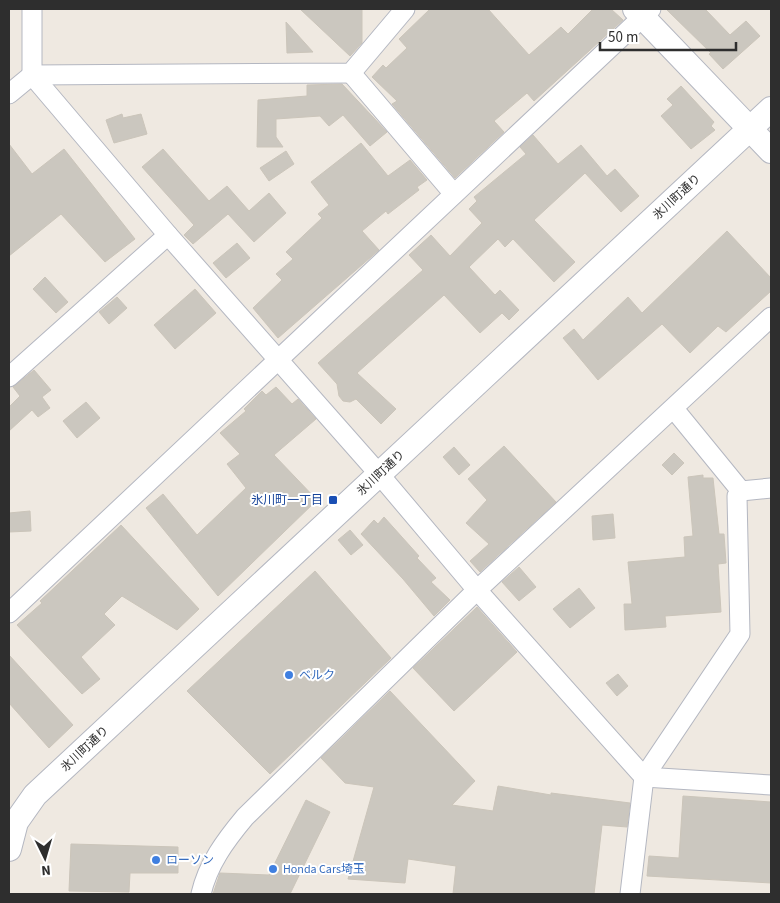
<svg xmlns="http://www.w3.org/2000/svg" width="780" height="903" font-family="'Source Sans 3','Noto Sans JP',sans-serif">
  <rect width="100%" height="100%" fill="#efe9e1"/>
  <g fill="#cbc7bf" stroke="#cbc5ba">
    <path d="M300,9H362V43L350,56Z"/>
    <path d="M430,9H488L529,55L561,27L568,34L593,9H611L623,20L534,101L527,93L494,121L504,132L455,178L392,104L397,101L372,77L383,65L386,68L407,48L399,39Z"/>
    <path d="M666,9H705L730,35L746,21L760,36L723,69L709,54L711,53Z"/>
    <path d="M286,22L313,52L287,53Z"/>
    <path d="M342,84L387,132L370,146L343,115L329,126L320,116L276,119V137L283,147H257L258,100L307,96V85Z"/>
    <path d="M681,86L714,122L711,126L715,130L691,149L661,116L673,105L667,99Z"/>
    <path d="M122,114L123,118L141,114L147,134L114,143L106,120Z"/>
    <path d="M533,135L558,164L581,145L607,176L615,169L639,196L621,212L585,173L534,220L575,262L554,282L513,239L505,247L498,239L469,267L495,295L500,290L519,310L509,320L502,313L480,333L444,295L357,373L396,409L381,424L356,399L350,402L343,401L339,396L337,384L318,363L423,270L409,255L431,235L450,256L482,223L469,209L477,201L474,197L526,154L520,147Z"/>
    <path d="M361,143L388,176L410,160L427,180L417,187L419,190L388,214L386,211L362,231L379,250L278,338L253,308L282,280L276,274L293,259L286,252L322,218L318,214L329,205L311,182Z"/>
    <path d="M9,144L32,174L64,149L135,239L105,262L61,214L9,256Z"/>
    <path d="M163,149L209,201L227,186L249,211L269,193L286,213L254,242L228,214L193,244L184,235L194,225L142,167Z"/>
    <path d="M286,151L294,164L269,181L260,168Z"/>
    <path d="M727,231L771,278V291L726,332L718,326L690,353L662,324L598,380L563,338L574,329L583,340L628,297L642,313Z"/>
    <path d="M237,243L250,258L226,278L213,263Z"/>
    <path d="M45,277L68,302L56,313L33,289Z"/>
    <path d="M195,289L216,313L175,349L154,325Z"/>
    <path d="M117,297L127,308L109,324L99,312Z"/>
    <path d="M34,370L51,390L42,397L50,408L38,417L32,410L9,431V407L20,396L13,387Z"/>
    <path d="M276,387L292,404L298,399L316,419L274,455L317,500L218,596L146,508L163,494L197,535L246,488L227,464L240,454L220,433L246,411L244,409L262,391L266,395Z"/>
    <path d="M86,402L100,418L77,438L63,421Z"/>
    <path d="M504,446L556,502L480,572L470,561L489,544L466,523L487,500L468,479Z"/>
    <path d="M454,447L470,465L459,475L443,457Z"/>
    <path d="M674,453L684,463L672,475L662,465Z"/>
    <path d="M703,475V478H713L719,534H724L726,563L718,564L721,612L665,616L666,627L625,630L624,604H632L628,562L685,557L684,537L693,536L688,477Z"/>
    <path d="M30,511L31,531L9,532V513Z"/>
    <path d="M613,514L615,538L593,540L592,516Z"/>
    <path d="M384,517L419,556L417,558L436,578L431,582L450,600L434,616L403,579L361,534L374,520L378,524Z"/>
    <path d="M121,525L199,609L177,630L122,596L104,614L115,625L81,657L100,679L82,694L17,625L42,603L40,601Z"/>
    <path d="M350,530L363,545L351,555L338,540Z"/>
    <path d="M519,567L536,587L519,601L502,582Z"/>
    <path d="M315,571L391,658L270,774L187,691Z"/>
    <path d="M579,588L595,608L570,628L553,609Z"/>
    <path d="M477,607L517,652L454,711L413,668Z"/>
    <path d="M9,655L73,725L49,748L9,703Z"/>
    <path d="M618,674L628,686L617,696L606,683Z"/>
    <path d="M390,691L475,781L452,805L493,811L498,786L551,795V793L630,803L627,827L602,825L594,894H453L456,866L408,859L405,883L348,879L374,787L345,783L321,758Z"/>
    <path d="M683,796L771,802V883L647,876L649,856L679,858Z"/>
    <path d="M306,800L330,812L290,894H213L220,873L269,875Z"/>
    <path d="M71,844L178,847V873H130L129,892L69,891Z"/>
  </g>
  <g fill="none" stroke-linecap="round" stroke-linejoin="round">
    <g stroke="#b4b7c1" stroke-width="21">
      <g id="minor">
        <path d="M32,9V75L168,235L379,474L477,590L644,777L771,785"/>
        <path d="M351,73L454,194"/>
        <path d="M9,94L32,75L351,73L405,9"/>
        <path d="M9,377L168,235"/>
        <path d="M674,409L741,491L771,488"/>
        <path d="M9,613L651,9"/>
        <path d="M201,894C208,864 225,841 245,817L477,590L771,317"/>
        <path d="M630,894L644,777L740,634L737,496L741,491"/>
      </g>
    </g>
    <g stroke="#b4b7c1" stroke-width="26">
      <g id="tertiary">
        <path d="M635,9L771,151"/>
        <path d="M9,849L16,822L35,795L771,109"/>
      </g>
    </g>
    <use href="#minor" stroke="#fff" stroke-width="19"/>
    <use href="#tertiary" stroke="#fff" stroke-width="24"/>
  </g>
  <rect fill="#1a4fb4" stroke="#fff" stroke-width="2" x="328" y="495" width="10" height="10" rx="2.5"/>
  <g fill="#3f7fe0" stroke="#fff" stroke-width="2">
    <circle cx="289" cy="675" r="5"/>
    <circle cx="156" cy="860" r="5"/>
    <circle cx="273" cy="869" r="5"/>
  </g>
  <g text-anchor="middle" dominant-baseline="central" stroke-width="4" stroke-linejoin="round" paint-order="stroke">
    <g font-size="12" fill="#2e2e2e" stroke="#fff">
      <text transform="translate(677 197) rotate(-43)">氷川町通り</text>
      <text transform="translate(381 473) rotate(-43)">氷川町通り</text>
      <text transform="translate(85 749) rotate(-43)">氷川町通り</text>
    </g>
    <g font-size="12" fill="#164399" stroke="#fff" text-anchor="end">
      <text x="323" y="500">氷川町一丁目</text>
    </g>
    <g font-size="12" fill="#366cbe" stroke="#fff" text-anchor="start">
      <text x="299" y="675">ベルク</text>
      <text x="166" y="860">ローソン</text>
      <text x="283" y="869">Honda Cars埼玉</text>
    </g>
  </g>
  <rect width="780" height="903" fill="none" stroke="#2e2e2e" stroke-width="20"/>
  <g transform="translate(45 858) rotate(175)" stroke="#ffffff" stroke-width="4" paint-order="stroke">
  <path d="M0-4L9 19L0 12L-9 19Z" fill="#2e2e2e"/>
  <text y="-8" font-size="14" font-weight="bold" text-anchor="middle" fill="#2e2e2e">N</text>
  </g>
  <path d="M600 42v8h136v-8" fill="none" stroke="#2e2e2e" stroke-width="2.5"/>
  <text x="608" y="42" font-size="15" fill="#2e2e2e" stroke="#ffffff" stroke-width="4" paint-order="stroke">50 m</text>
</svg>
